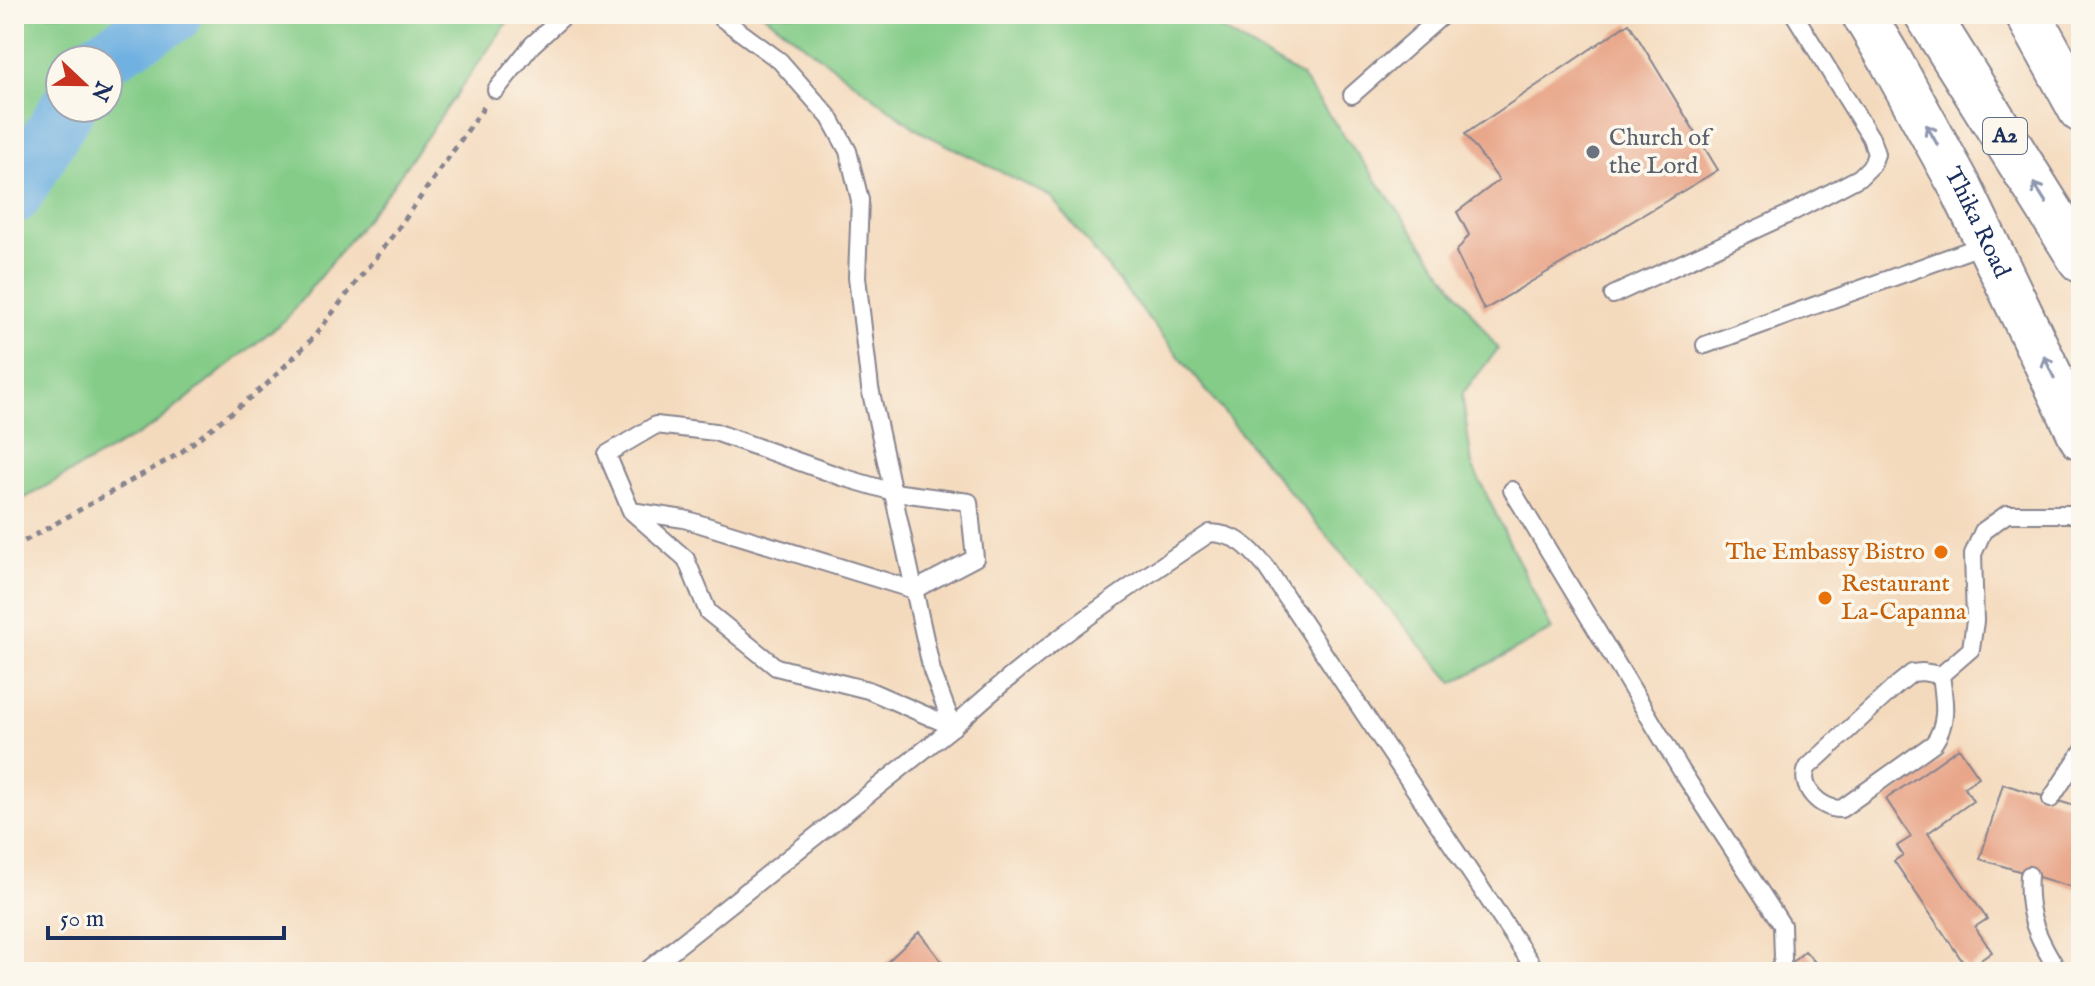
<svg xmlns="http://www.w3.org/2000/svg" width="2095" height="986" font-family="'IM FELL English',serif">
  <rect width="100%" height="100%" fill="#fbf7ec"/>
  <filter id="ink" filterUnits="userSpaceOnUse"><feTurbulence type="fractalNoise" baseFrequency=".0125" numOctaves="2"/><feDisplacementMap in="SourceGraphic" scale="16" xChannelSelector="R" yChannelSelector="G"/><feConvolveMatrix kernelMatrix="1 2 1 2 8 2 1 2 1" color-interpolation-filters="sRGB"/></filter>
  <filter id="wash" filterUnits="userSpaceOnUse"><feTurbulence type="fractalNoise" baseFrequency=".006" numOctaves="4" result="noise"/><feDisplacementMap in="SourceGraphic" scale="32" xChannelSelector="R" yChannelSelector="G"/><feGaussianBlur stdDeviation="1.8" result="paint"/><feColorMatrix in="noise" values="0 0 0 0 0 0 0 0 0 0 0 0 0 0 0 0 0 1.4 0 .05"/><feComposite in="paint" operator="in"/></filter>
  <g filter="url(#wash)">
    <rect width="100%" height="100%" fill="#f4dabd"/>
    <g fill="#84cc88" stroke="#507e73" stroke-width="2" fill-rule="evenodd">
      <path d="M14,14H513L390,189L286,319L153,426L14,504ZM60,60H108V108H60Z"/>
      <path d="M763,14H1195L1301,76L1498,349L1462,394L1472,465L1552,630L1453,683L1263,461L1051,197L919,131Z"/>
    </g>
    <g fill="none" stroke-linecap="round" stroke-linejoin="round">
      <g stroke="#6cafe1" stroke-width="56">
        <path d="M98,60L175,14"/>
        <path d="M14,196L67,108"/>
      </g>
    </g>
    <g id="blocks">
      <g fill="#e8a588">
        <path d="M1629,23L1718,170L1484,310L1456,252L1469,235L1457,212L1499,180L1465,134Z"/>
        <path d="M1959,748L1979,777L1964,787L1973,801L1928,833L1987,919L1975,927L1992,952L1968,969L1894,861L1903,855L1897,846L1911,837L1886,799Z"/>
        <path d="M2003,784L2081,808V890L1980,859Z"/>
        <path d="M919,932L950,972H869L884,965Z"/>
        <path d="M1805,951L1824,972H1790L1786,968Z"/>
      </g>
    </g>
  </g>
  <g filter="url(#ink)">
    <use href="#blocks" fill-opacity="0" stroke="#88848e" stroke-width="2"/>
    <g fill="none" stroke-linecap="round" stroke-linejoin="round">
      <g stroke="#88848e" stroke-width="20">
        <g id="lane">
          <path d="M716,14L780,61L830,118L848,151L860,200L857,277L870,388L932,671L953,727"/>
          <path d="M496,90L532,45L566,14"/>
          <path d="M1352,95L1444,14"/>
          <path d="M1613,295L1789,214L1860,177L1872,165L1876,154L1871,138L1794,14"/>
          <path d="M1705,345L1986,244"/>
          <path d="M1512,490L1681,770L1782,925L1783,958L1779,972"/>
          <path d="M631,511L684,519L914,590L975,558L969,502L893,492L842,477L715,432L656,425L607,454L631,511L686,559L708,612L776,667L868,690L953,727"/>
          <path d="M1922,672L1941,675C1944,700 1949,721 1934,743L1841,809C1821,810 1797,786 1808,767L1897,685L1912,673Z"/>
          <path d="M1941,675L1971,649L1975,621L1973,554L1983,531L2007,514H2081"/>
          <path d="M2051,799L2081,753"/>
          <path d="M2029,875C2026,915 2038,939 2059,972"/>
          <path d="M645,972L953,727C1032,653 1120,593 1210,533C1237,534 1249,547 1266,567L1537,972"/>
        </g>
      </g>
      <g stroke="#88848e" stroke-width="46">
        <g id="secondary">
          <path id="s1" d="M1863,14L1891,61L1961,188L2081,438"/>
        </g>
      </g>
      <g stroke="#88848e" stroke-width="48">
        <g id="highway">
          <path d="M1927,14L2081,260"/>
          <path d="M2028,14L2081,110"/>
        </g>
      </g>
      <path stroke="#88848e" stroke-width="5" stroke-dasharray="6 6" stroke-linecap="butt" d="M14,547L180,453L266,385L313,338L403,222L484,107"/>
      <use href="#lane" stroke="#fff" stroke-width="16"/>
      <use href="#secondary" stroke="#fff" stroke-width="42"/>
      <use href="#highway" stroke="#fff" stroke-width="44"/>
    </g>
    <defs><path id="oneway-shaft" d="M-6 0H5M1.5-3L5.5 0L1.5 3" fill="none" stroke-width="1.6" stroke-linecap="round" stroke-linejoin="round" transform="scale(2)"/></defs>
    <g stroke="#8d97ae">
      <use href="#oneway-shaft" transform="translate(1932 135) rotate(-119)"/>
      <use href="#oneway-shaft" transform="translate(2040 193) rotate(-122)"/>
      <use href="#oneway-shaft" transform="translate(2049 367) rotate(-115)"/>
    </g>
  </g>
  <circle fill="#6b7280" stroke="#fbf7ec" stroke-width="3" cx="1593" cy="152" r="8"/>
  <g fill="#e8710a" stroke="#fbf7ec" stroke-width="3">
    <circle cx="1941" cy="552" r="8"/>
    <circle cx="1825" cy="598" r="8"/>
  </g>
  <g text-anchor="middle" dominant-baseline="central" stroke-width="7" stroke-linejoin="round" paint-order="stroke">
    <rect fill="#fbf7ec" stroke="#5e6b89" stroke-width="2" x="1983" y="118" width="44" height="36" rx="6"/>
    <g font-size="22" font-weight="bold" fill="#1b2f5e">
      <text x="2005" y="136">A2</text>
    </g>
    <g font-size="24" fill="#5b616d" stroke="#fbf7ec" text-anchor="start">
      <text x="1609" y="138">Church of<tspan x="1609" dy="28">the Lord</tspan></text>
    </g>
    <g font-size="24" fill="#1b2f5e" stroke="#fbf7ec">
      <text stroke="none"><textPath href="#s1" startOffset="238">Thika Road</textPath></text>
    </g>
    <g font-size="24" fill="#c56008" stroke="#fbf7ec" text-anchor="end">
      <text x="1925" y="552">The Embassy Bistro</text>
      <text x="1841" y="584" text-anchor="start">Restaurant<tspan x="1841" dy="28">La-Capanna</tspan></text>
    </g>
  </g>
  <rect width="2095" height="986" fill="none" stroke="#fbf7ec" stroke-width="48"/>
  <g transform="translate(84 84) rotate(112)"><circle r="38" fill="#fbf7ec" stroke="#a1a7b3" stroke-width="2"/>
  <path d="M0-6L14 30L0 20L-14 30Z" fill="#c8321e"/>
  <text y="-12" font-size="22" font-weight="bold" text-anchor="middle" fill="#1b2f5e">N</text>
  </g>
  <path d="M48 926v12h236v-12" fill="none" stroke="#1b2f5e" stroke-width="4"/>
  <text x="60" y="926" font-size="24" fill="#1b2f5e" stroke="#fbf7ec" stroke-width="6" paint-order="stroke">50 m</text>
</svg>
